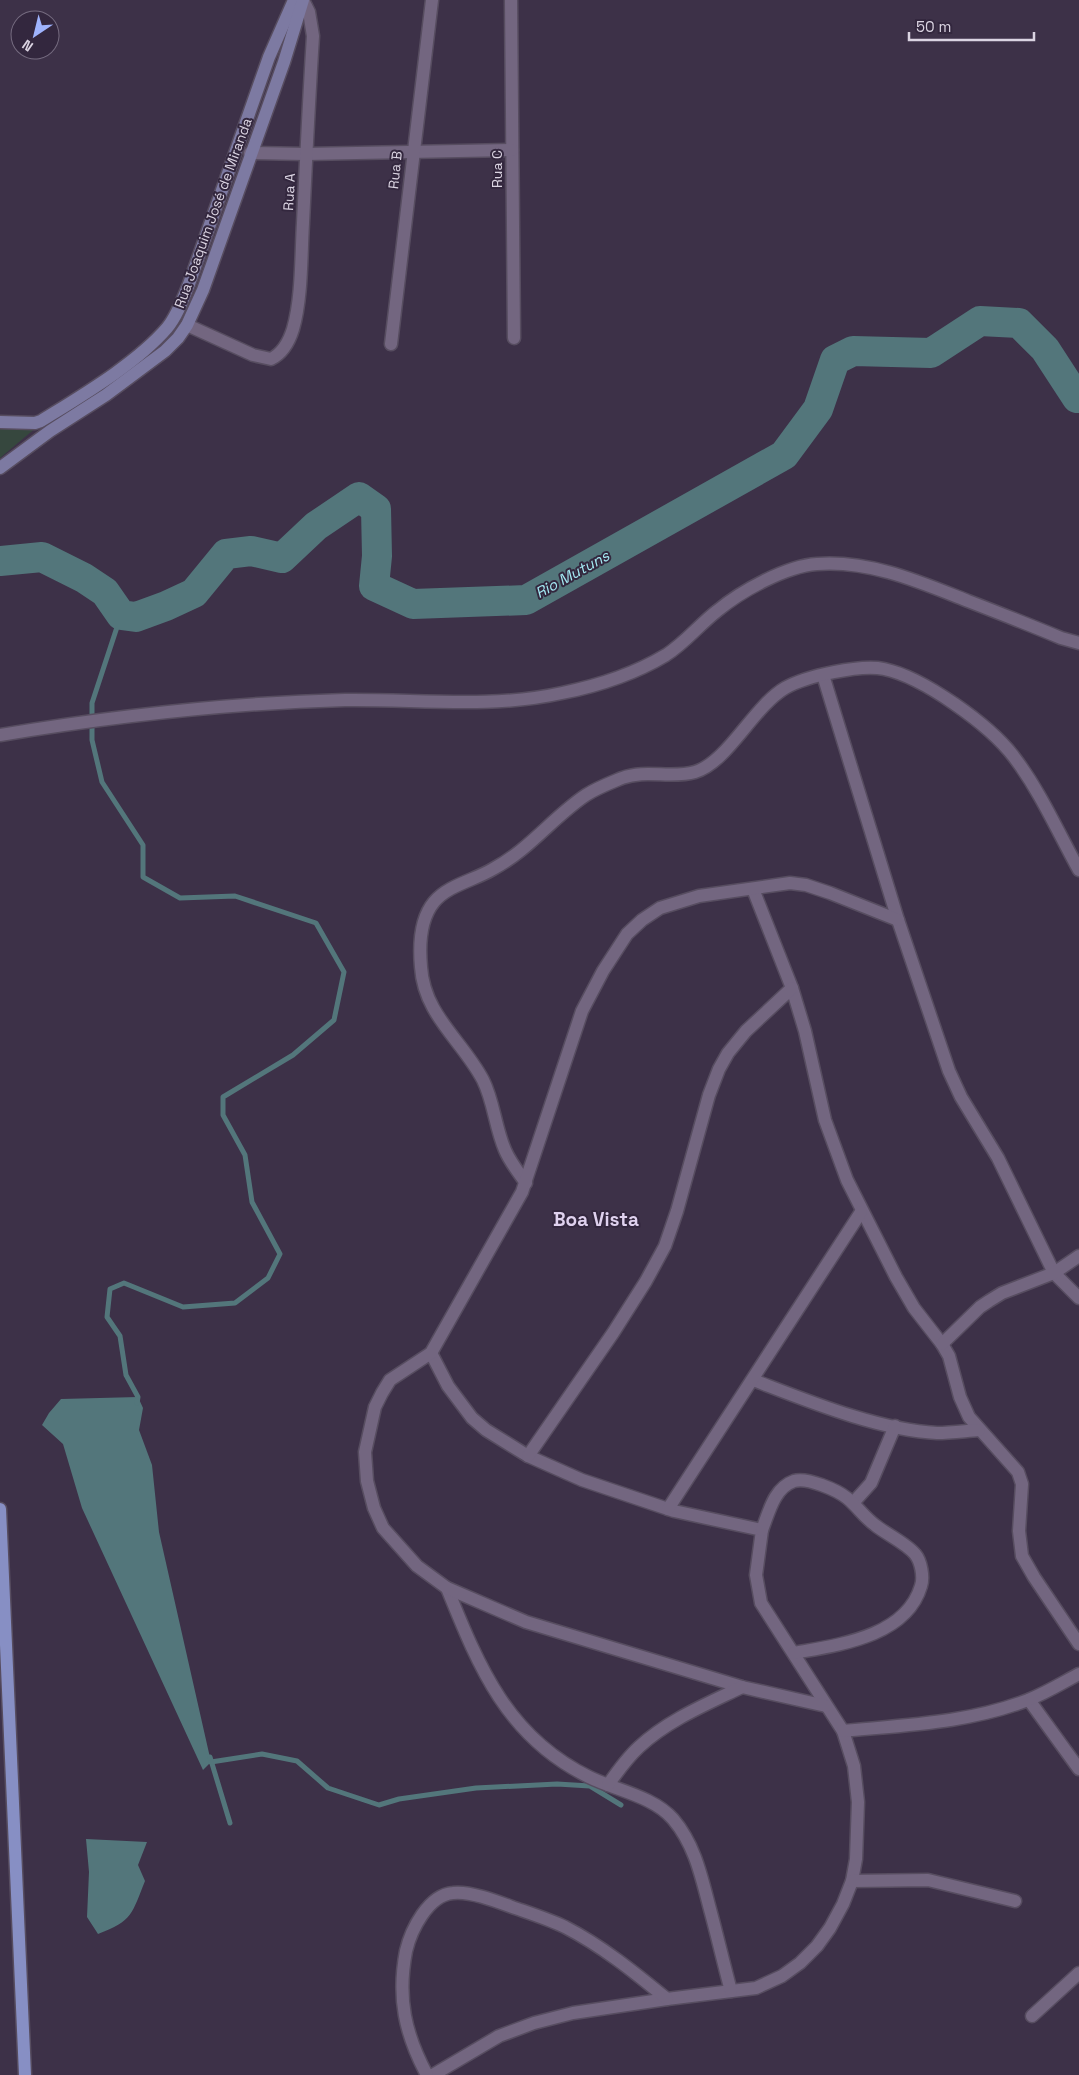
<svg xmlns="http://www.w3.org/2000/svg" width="1079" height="2075" font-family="'Space Grotesk',sans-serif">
  <rect width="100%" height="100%" fill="#3d3148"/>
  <path fill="#36473e" d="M0,427H37L0,458Z"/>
  <g fill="#53767b">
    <path d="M138,1397L143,1408L139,1430L152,1465L159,1532L211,1762L203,1770L82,1508L63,1444L42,1425L49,1413L61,1399Z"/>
    <path d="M86,1839L147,1842L138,1865L145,1881C132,1913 133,1921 98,1934L87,1917L89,1872Z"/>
  </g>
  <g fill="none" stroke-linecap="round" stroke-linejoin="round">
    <g stroke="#53767b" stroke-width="5">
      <path d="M121,615L92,703V740L102,782L143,845V877L180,898L235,896L316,923L344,972L334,1020L293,1055L223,1097V1115L245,1155L252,1202L280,1254L268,1278L235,1303L183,1307L124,1283L110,1289L107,1317L120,1336L126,1375L138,1397L137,1403"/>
      <path d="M210,1757L230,1823"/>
      <path d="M211,1762L262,1754L297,1761L328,1788L379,1805L399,1799L476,1788L557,1784L590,1786L621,1805"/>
    </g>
    <path stroke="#53767b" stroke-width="30" d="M0,561L42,557L84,578L105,592L121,615L136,617L166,606L194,593L226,554L251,551L282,558L316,526L359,497L376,509L377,556L374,586L413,604L526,600L784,455L818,409L835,360L853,351L931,353L980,321L1019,323L1045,349L1077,398L1079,397"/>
    <g stroke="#574d60" stroke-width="15">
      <g id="street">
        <path d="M511,0L514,338"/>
        <path d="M250,153L306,154L512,150"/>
        <path d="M187,325L253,355L271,359C283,353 289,342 293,329C302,298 301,256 303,223C306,160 309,98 313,36L309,12L303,0"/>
        <path d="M391,344L432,0"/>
        <path d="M823,675L898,920L949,1071L961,1097L998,1158L1054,1273L1079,1298"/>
        <path d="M0,735C114,716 229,703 345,700C417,699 490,709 562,693C597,686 636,673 666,655C685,643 700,624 717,611C741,591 786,566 817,564C870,560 920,582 968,601C999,613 1030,625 1061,638L1079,643"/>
        <path d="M753,889L792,988L805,1031L825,1120L847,1180L896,1277L914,1308L942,1344L949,1356L960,1397L969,1417L1018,1472L1022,1484L1019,1531L1022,1556L1034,1577L1079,1644"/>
        <path d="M526,1183C519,1173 510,1162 505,1150C495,1127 494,1102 483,1080C462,1040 424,1015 421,967C419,945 420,919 434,902C448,885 475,880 493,869C529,850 553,817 586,795C597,788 610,783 622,778C646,769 671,779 695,772C728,762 753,707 785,688C806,676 861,664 884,669C923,677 990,725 1014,757C1040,791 1058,832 1079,870"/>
        <path d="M942,1344L980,1307L989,1301L1002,1293L1054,1273L1079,1256"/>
        <path d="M431,1353L448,1386L472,1418L486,1430L528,1456L582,1480L674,1511L762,1530L756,1575L761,1603L843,1731L854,1766L858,1802L856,1859L852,1881L843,1904L830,1928L817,1946L800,1963L782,1976L756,1988L667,1999L573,2013L534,2023L499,2036L433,2075"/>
        <path d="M753,1380C808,1401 878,1430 937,1433C951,1433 965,1431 979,1430"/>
        <path d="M528,1456L613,1333L646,1281L665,1246L677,1211L709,1095L719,1069L728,1053L746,1031L792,988"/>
        <path d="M853,1503L871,1483L895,1426"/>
        <path d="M668,1509L861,1212"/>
        <path d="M762,1530C769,1512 774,1488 794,1481C807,1477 837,1490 847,1498C857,1506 864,1517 875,1525C886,1534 906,1543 915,1554C921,1561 924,1577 921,1586C906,1637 838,1645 794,1653"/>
        <path d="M447,1588C479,1667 507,1737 589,1777C615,1790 653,1796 673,1819C696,1846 702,1880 711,1913C718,1939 724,1965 731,1991"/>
        <path d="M1029,1700L1079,1769"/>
        <path d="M826,1706L742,1687L526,1622L447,1588L417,1566L383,1528L374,1508L367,1481L365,1452L375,1407L382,1393L390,1380L431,1353L522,1192L582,1011L603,971L627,934L642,920L660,908L699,896L790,883L806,885L830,893L898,920"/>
        <path d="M843,1731C906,1725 969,1723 1028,1700C1046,1693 1062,1683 1079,1674"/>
        <path d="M608,1785C617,1772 627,1758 639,1747C668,1720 707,1704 742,1687"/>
        <path d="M852,1881L928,1880L1015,1901"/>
        <path d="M1032,2016L1079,1973"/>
        <path d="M427,2075C405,2034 397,1998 406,1951C411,1930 428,1895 453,1893C470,1891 496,1901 512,1907C529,1913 548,1919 565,1927C602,1946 634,1972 667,1999"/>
      </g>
    </g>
    <g stroke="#574d60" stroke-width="15">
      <g id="secondary">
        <path d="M0,422L35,423L41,421C81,396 136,364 167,328C177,316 183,299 189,284L269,57L294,0"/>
        <path d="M0,468L50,431L106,395L165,351L178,338L187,325L203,290L284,62L303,0"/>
      </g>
    </g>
    <g stroke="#574d60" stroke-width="15">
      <path id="primary" d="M0,1509L25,2075"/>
    </g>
    <use href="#street" stroke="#736680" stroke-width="12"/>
    <use href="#secondary" stroke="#7d7aa2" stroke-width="12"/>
    <use href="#primary" stroke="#878fc4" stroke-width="12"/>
  </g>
  <g text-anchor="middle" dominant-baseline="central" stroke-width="4" stroke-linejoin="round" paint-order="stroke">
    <g font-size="14" fill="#dbd4e2" stroke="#33273e">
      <text transform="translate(497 169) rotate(-90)">Rua C</text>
      <text transform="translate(395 170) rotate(-84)">Rua B</text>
      <text transform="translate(289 192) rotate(-87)">Rua A</text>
      <text transform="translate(213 213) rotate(-70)">Rua Joaquim José de Miranda</text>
    </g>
    <g font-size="15" font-style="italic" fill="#a5ebf4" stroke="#33273e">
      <text transform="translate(572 574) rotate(-29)">Rio Mutuns</text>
    </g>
    <g font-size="19" font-weight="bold" fill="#dfd1ee" stroke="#33273e">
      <text x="596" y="1219">Boa Vista</text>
    </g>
  </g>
  <g transform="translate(35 35) rotate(215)"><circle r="24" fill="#33273e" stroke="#766c80"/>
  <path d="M0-4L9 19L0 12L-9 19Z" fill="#9fb3fd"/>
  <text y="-8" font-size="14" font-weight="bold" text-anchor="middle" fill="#dbd4e2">N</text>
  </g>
  <path d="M909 32v8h125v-8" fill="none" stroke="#dbd4e2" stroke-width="2.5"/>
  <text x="916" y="32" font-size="15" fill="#dbd4e2" stroke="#33273e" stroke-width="4" paint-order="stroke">50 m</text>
</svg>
